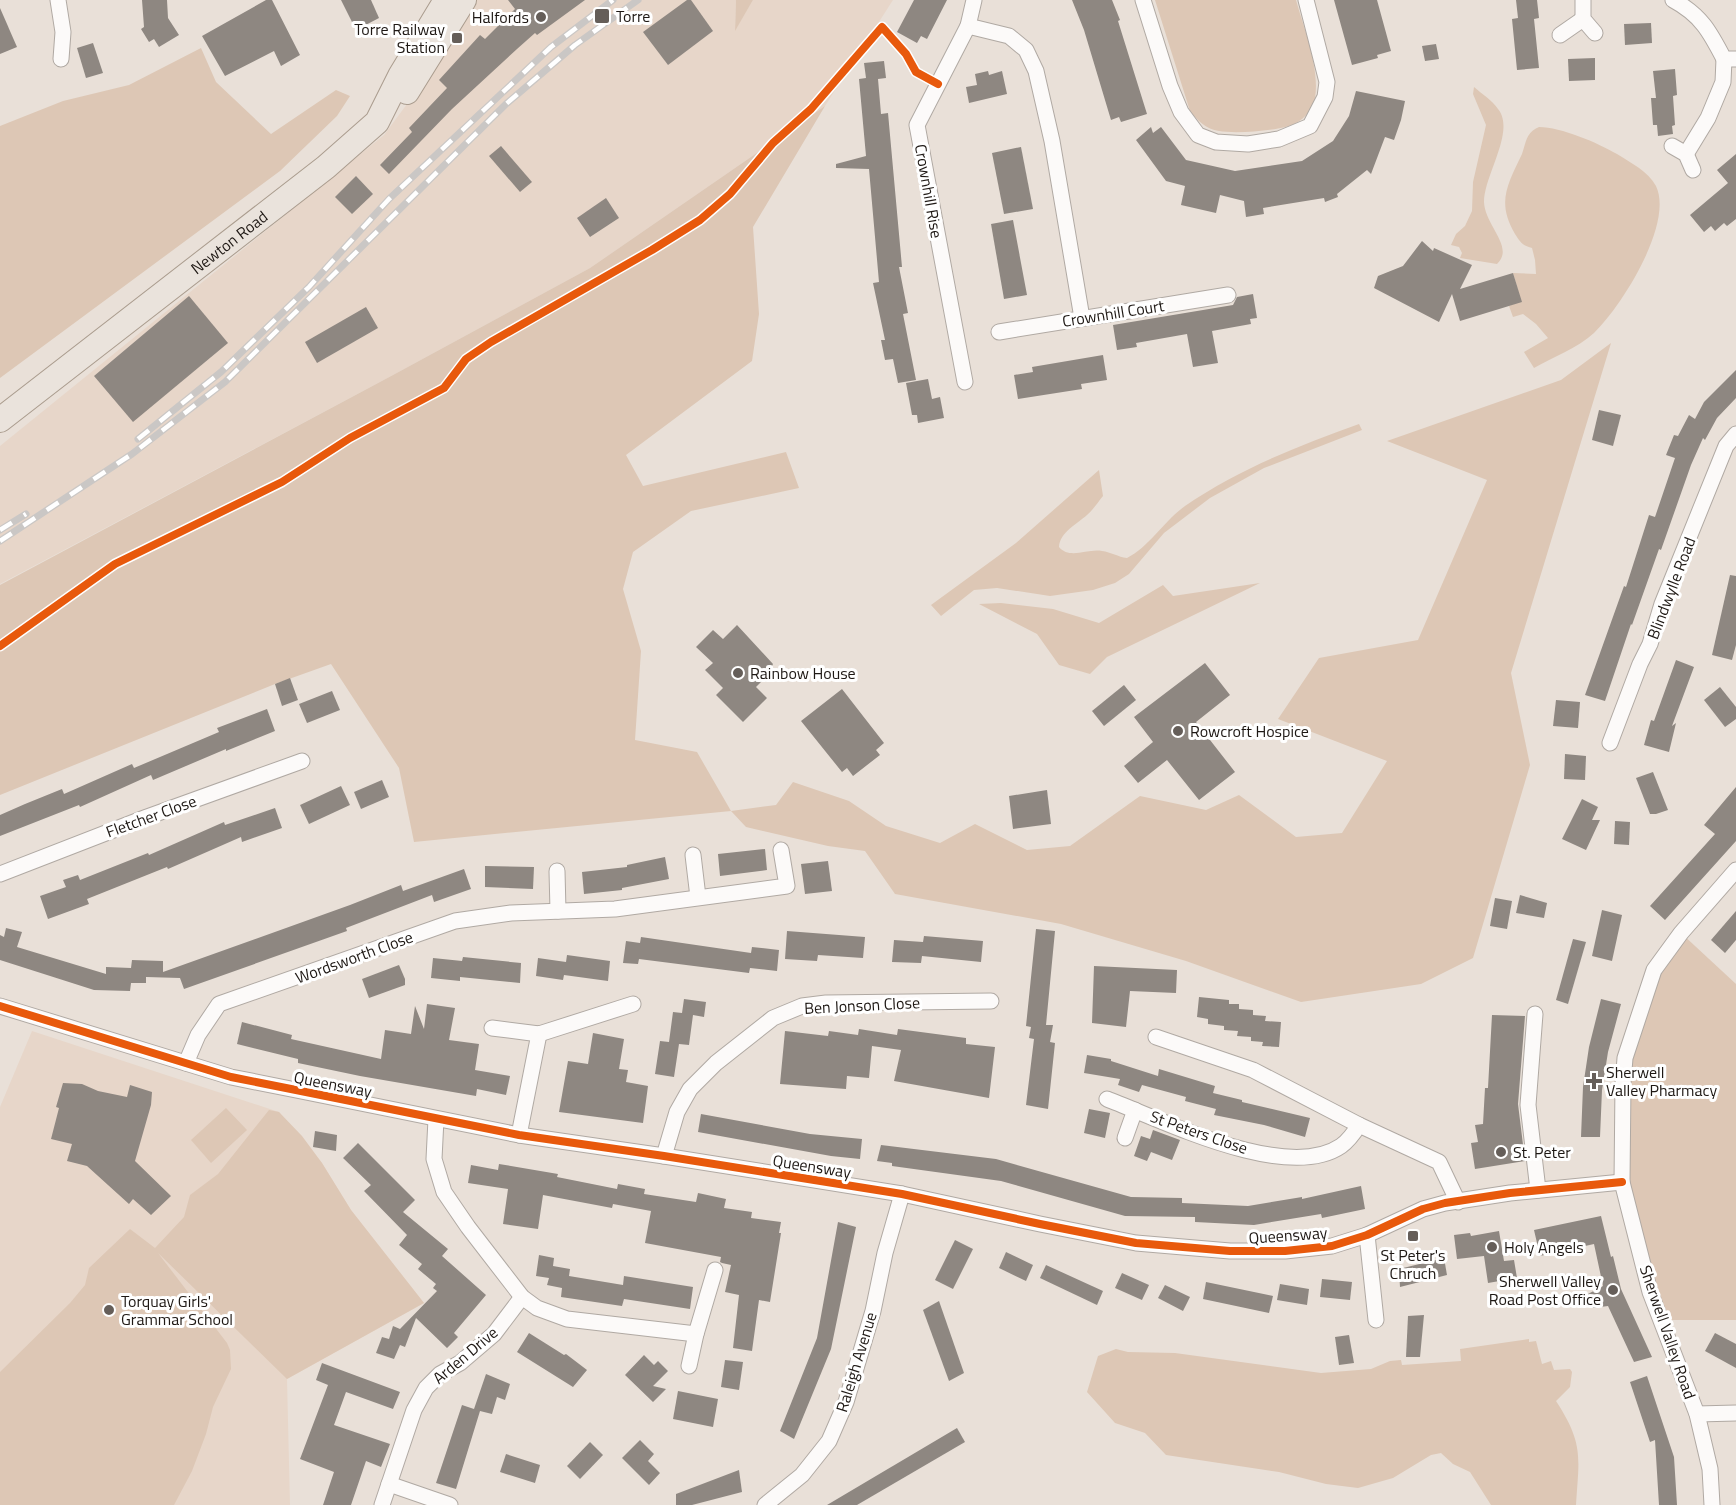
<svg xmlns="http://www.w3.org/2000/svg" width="1736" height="1505" font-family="'Titillium Web',sans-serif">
  <rect width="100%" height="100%" fill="#e9e0d8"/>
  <g fill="#e7d6c9">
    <path d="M476,0H736L735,30L753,0H893L825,106L590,268L393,375L0,584V446L384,135L413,96L437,58L455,40Z"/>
    <path d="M32,1031L279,1112L322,1163L351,1210L424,1303L287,1379L290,1505H0V1107Z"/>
  </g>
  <g fill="#ddc7b5">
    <path d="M736,0H753L735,31Z"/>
    <path d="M1155,0H1296C1304,29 1320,68 1315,98C1314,108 1305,118 1296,123C1283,131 1235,134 1219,131C1206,129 1198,121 1190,111Z"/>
    <path d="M201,48L216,82L271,134L336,90L350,96L337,116L280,171L0,378V126L63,101L129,85Z"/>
    <path d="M1474,87C1482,94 1492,100 1498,109C1516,131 1484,175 1484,202C1485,226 1515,247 1497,264L1460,258L1462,253L1459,247L1451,245L1456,234L1465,226L1472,211L1473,182L1486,125L1473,94Z"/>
    <path d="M825,106L753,227L759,314L752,361L626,455L643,486L786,452L799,488L691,511L633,552L623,589L641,651L635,740L697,752L731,811L776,805L793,782L849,801L886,826L940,843L975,824L1027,850L1070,846L1140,796L1206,810L1239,795L1296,837L1342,833L1387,761L1278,719L1319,658L1418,640L1487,480L1387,441L1561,380L1611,343L1511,673L1530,765L1473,958L1421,984L1301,1002L1186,961L1061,924L895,894L865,851L828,846L746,827L731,811L414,842L399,768L331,664L275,684L0,795V585L393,375L590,268Z"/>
    <path d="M1539,127C1561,127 1598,143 1617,154C1631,163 1648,171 1656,186C1674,224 1621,307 1594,333C1578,348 1553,357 1534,368L1524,352L1548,338L1536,324L1523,314L1513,317L1509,306L1521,301L1513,273L1536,274L1535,260L1532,248C1523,246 1520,242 1515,234C1496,202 1508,184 1522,154C1526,143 1526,132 1539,127Z"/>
    <path d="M1359,424L1362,430L1264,468L1210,498L1164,533L1129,574L1115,583L1093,590L1050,596L997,588L974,590L941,616L931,605L1016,543L1099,470L1103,496C1098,502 1093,510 1087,515C1077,524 1060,532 1059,547C1070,560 1088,548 1102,551C1111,552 1118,557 1127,558C1149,547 1164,521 1185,506C1239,469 1298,446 1359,424Z"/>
    <path d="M1260,583L1107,657L1090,674L1059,665L1037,634L979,604L1001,603L1053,609L1099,623L1163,585L1173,596Z"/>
    <path d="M1681,933L1736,984V1320H1660L1622,1182L1623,1083L1670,946Z"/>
    <path d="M226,1108L247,1130L211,1163L191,1140Z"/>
    <path d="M269,1110L279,1112L302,1136L322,1163L351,1210L424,1303L287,1379L158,1253L227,1343L230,1350L231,1369L213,1407L206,1434L192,1471L174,1505H0V1372L70,1303L85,1285L89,1268L130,1229L155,1248L184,1217L190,1195L218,1174Z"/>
    <path d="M1529,1339V1342L1536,1341L1542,1364L1551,1361L1554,1370L1570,1369L1572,1372L1570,1387L1556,1401C1584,1444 1579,1457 1576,1505H1491L1470,1472L1453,1464L1441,1453L1431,1455L1393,1478L1358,1488L1326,1484L1279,1472L1166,1455L1145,1433L1115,1423L1087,1392L1098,1356L1116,1349L1128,1352L1175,1353L1321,1373L1371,1369L1390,1361L1401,1360L1402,1365L1461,1361L1460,1349Z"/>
  </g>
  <g fill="#8e8781">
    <path d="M142,0H167L168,18L179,35L159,47L154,39L149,42L141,29L144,27Z"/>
    <path d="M266,0H272L300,55L281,66L274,51L225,76L202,36Z"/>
    <path d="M341,0H371L379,18L356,30Z"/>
    <path d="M508,0H585L537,35L535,33L517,49L452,109L389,174L380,165L412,132L409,128L447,88L439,80L480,35L485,39L515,9Z"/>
    <path d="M687,0H691L713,31L668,65L643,32Z"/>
    <path d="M914,0H947L927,39L921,36L917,43L897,32Z"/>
    <path d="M1072,0H1112L1120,20L1118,21L1147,114L1121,122L1119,117L1111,120L1084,30Z"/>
    <path d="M1334,0H1377L1391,51L1377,55L1378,58L1352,65Z"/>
    <path d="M1516,0H1537L1539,18L1534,19L1539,68L1517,70L1512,19L1518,18Z"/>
    <path d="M0,8L17,47L0,54Z"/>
    <path d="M1651,23L1652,43L1625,45L1624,24Z"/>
    <path d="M93,43L103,73L86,78L77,48Z"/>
    <path d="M1436,44L1439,59L1425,61L1422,46Z"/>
    <path d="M1595,58V80L1569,81L1568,59Z"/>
    <path d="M884,61L886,78L878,79L881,114L888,113L902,267H899L908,313L903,314L916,380L898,383L893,359L885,360L881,340H885L873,283L879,282L869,169L836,168V164L866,156L859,79L866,78L864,63Z"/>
    <path d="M1675,69L1677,95L1673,96L1675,125L1672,126L1673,134L1658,136L1657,125H1653L1651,98H1656L1653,71Z"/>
    <path d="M988,71L989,75L1002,71L1007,94L969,103L966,87L977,85L975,74Z"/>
    <path d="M1356,91L1405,101L1401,120L1394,140L1385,137L1371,174L1367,170L1337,194L1338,197L1325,202L1324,198L1263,208L1264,214L1246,217L1244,201L1220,195L1216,213L1181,205L1185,186L1166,181L1136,140L1151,127L1153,133L1161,127L1186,160L1235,171L1302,161L1333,141L1349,116Z"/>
    <path d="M501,146L532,182L520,192L489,156Z"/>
    <path d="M1021,147L1033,209L1004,214L992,153Z"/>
    <path d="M1736,154V219L1727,226L1724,223L1715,231L1711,226L1704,232L1690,215L1728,183L1717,170Z"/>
    <path d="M356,176L373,194L352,214L335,197Z"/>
    <path d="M606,198L619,218L590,237L577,218Z"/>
    <path d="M1013,220L1027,295L1004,299L991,224Z"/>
    <path d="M1422,241L1433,251L1434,248L1472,265L1460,289L1513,273L1522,302L1460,321L1452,294L1439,322L1374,288L1378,276L1403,266Z"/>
    <path d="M1253,294L1257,318L1250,319L1251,324L1212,331L1218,363L1193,367L1187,334L1136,343L1137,347L1117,350L1113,325L1233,305L1237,297Z"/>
    <path d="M189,296L228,343L133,422L94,376Z"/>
    <path d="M366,307L378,328L317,363L305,342Z"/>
    <path d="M1103,355L1107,380L1081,384L1082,389L1018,399L1014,375L1033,372L1032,367Z"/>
    <path d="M1736,370V398L1717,418L1705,440L1703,438L1691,465L1661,550L1659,549L1632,625L1631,624L1605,701L1585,695L1624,586L1626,587L1649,515L1655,517L1675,458L1666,455L1674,435L1678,436L1689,415L1695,419L1704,402Z"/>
    <path d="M928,379L932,399L940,397L944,418L918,423L917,415H912L906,383Z"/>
    <path d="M1599,410L1621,415L1613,446L1592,440Z"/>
    <path d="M1730,575L1736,576V645L1732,660L1712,655Z"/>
    <path d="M737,625L773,664L768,675L756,687L767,698L743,722L716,695L723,688L705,670L713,663L696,647L713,630L723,639Z"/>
    <path d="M1676,660L1694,667L1672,726L1676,723L1669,752L1644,745L1651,720L1654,721Z"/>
    <path d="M1205,663L1230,695L1196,722L1235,772L1199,800L1167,760L1138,783L1124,766L1153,742L1134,717Z"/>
    <path d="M290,678L298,700L282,706L275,684Z"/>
    <path d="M1124,685L1136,700L1104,726L1092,711Z"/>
    <path d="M1720,687L1736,707V719L1725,727L1704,700Z"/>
    <path d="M842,689L884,743L876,750L880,755L853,776L847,768L842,772L801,721Z"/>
    <path d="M332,691L340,710L307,723L299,704Z"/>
    <path d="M1556,700L1580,702L1578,728L1553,726Z"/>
    <path d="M267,709L275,731L226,751V749L153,780L151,775L80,807L79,805L0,836V815L25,804L62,789L64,794L132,764L134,768L219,732L217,728Z"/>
    <path d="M1565,754L1586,756L1585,780L1564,779Z"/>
    <path d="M1653,772L1668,810L1656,814H1650L1636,778Z"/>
    <path d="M382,780L389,797L361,809L354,792Z"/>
    <path d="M341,786L350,805L309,824L300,805Z"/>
    <path d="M1736,787V841L1665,920L1650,906L1715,834L1704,825Z"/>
    <path d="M1047,790L1051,824L1013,829L1009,796Z"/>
    <path d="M1582,799L1598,807L1592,820H1600L1586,850L1562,839Z"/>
    <path d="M275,808L282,828L242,842L241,837L168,869L167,867L87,899L89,904L48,919L40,896L66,887L63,880L78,875L80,880L148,853L149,855L224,822L225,825Z"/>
    <path d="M1615,821L1630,822L1629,845L1614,844Z"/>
    <path d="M765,849L767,870L720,876L718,854Z"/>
    <path d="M665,857L669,879L622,888V890L584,894L582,872L627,867V865Z"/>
    <path d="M828,861L832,891L805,894L801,864Z"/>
    <path d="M485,866L534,867L533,889L485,887Z"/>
    <path d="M464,869L471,889L434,902L432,895L346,928L347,931L184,989L180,978L146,977V983H131L130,991L94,990L0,960V935L4,937L6,928L22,932L17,947L106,974V967L131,968L132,960L163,961V972L350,905L401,885L403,891Z"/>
    <path d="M1520,895L1547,903L1544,918L1516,913Z"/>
    <path d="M1495,898L1512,901L1507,929L1490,926Z"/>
    <path d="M1602,910L1622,915L1612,961L1592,956Z"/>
    <path d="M1736,911V940L1725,953L1711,940Z"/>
    <path d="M1036,929L1055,931L1046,1025H1053L1050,1042L1055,1043L1048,1109L1026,1105L1034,1039L1029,1038L1031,1027L1026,1026Z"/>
    <path d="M787,931L865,937L863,958L818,955L817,961L785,959Z"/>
    <path d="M924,936L983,941L981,962L922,956L921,963L892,962L894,940L923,942Z"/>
    <path d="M641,937L751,953L752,947L779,950L777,971L750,968L749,973L639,959L638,964L623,963L626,941L640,943Z"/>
    <path d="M1573,939L1586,942L1568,1004L1556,1000Z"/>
    <path d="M567,955L610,961L608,981L564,975L563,980L536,976L538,958L566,962Z"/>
    <path d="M463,957L521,963L520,983L460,977V981L431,978L433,958L462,961Z"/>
    <path d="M399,965L405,979V985L369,998L362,979Z"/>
    <path d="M1094,966L1177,970L1176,993L1130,991L1126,1027L1092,1023Z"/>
    <path d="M1199,997L1229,1000V1004H1239V1009L1253,1010V1015L1266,1016L1265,1021L1281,1022L1279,1047L1262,1046L1263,1042L1251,1041V1037L1237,1036L1238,1031L1224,1030V1026L1208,1024V1019L1197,1017Z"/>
    <path d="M684,999L706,1002L704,1017L693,1015L689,1045L679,1044L674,1077L655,1074L660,1041L669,1042L673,1012L682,1013Z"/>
    <path d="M1601,999L1621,1004L1608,1052L1602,1090L1600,1137H1581L1583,1087L1589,1047Z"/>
    <path d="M427,1004L455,1008L449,1040L479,1044L475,1070L510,1076L506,1095L477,1089L476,1096L360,1076L298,1063V1059L237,1044L242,1022L292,1035L291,1039L381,1059L385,1030L411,1034L415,1006L424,1029Z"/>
    <path d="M1492,1015L1525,1016L1518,1104L1525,1161L1475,1169L1471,1143L1478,1142L1475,1125L1483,1124L1485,1088H1488Z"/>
    <path d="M859,1029L897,1035L898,1029L966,1038V1044L995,1047L989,1098L894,1081L901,1050L872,1046L869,1078L847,1076L846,1089L780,1084L785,1031L828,1036L829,1031L858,1035Z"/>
    <path d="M593,1033L624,1039L619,1069L628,1070L626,1082L648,1086L643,1123L559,1112L568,1061L588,1064Z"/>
    <path d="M1087,1055L1111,1059V1061L1158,1076L1159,1069L1215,1086L1213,1093L1242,1100V1102L1310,1118L1305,1137L1264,1125L1214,1115L1216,1109L1185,1101L1186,1097L1142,1085L1139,1092L1118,1085L1120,1079L1084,1073Z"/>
    <path d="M63,1083L82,1084L98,1091L127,1097L130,1085L152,1092L151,1105L135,1161L171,1196L151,1215L133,1199L129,1204L87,1166L67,1161L72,1144L51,1139L59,1108L56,1107Z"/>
    <path d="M1089,1109L1110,1113L1105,1138L1084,1133Z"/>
    <path d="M701,1114L810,1134L862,1139L860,1159L831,1156L698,1132Z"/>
    <path d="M1153,1130L1180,1140L1172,1160L1151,1152L1147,1161L1134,1156L1141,1136L1150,1139Z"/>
    <path d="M315,1131L337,1135L336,1151L313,1147Z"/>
    <path d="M358,1143L415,1200L403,1212L448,1249L442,1256L486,1295L454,1333L458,1337L447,1348L416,1318L405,1347L400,1345L394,1359L376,1353L382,1337L389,1339L393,1326L400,1329L437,1291L433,1288L436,1284L418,1269L422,1264L399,1245L407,1235L364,1191L371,1185L343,1158Z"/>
    <path d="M881,1145L996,1159L1131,1197L1182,1198V1203L1248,1206L1302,1197V1199L1361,1186L1365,1209L1322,1218L1321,1214L1254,1225L1195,1222V1217L1125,1216L1001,1181L892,1166V1163L877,1161Z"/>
    <path d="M499,1164L558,1174L557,1177L617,1189L618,1184L645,1189L644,1194L696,1202L698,1193L726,1199L724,1208L752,1212L751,1218L781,1222L779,1233H781L770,1302L759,1300L752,1351L733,1348L739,1295L725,1292L731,1265L722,1263L720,1262L721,1257L645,1243L651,1211L613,1204L612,1208L543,1195L538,1229L503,1224L508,1189L468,1183L471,1165L498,1170Z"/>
    <path d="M1601,1216L1611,1257L1613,1256L1621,1289L1652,1357L1634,1362L1608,1306L1593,1308L1588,1294L1603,1286L1594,1244L1540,1256L1534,1230Z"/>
    <path d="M838,1222L856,1227L831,1349L794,1439L780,1431L817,1338Z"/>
    <path d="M1499,1231L1504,1261L1514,1260L1517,1278L1488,1283L1484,1256L1457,1259L1454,1235L1470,1233L1471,1236Z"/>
    <path d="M955,1240L973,1249L953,1289L935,1280Z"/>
    <path d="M1006,1252L1033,1265L1026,1281L999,1268Z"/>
    <path d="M539,1255L554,1258L553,1266L570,1269L569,1276L623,1285L624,1276L693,1287L690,1309L624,1299L622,1306L561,1297L562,1288L547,1285L549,1278L536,1276Z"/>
    <path d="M1444,1258L1447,1275L1400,1287L1399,1269Z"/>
    <path d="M1046,1265L1103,1291L1097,1305L1040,1278Z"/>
    <path d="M1122,1273L1149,1285L1142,1300L1115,1288Z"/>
    <path d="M1322,1279L1352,1282L1350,1300L1320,1297Z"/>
    <path d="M1206,1282L1273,1296L1269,1313L1203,1299Z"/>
    <path d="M1280,1284L1309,1289L1307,1305L1277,1300Z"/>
    <path d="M1165,1285L1190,1297L1183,1311L1158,1298Z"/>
    <path d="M939,1301L964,1373L949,1381L923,1310Z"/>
    <path d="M1424,1315L1420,1357H1406L1408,1316Z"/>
    <path d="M529,1333L564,1355L566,1354L587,1370L573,1387L517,1352Z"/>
    <path d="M1715,1333L1736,1344V1368L1705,1351Z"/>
    <path d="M1349,1335L1354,1363L1339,1365L1335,1337Z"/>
    <path d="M644,1355L654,1365L658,1361L668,1371L653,1386L666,1389L653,1402L625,1375Z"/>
    <path d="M725,1360L743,1362L739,1390L721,1387Z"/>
    <path d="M322,1363L400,1392L393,1409L346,1392L334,1425L390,1444L381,1467L366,1461L351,1505H323L334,1472L300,1459L328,1385L316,1380Z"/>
    <path d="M486,1374L510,1384L505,1400L497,1397L492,1414L480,1411L456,1489L436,1483L462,1405L474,1409Z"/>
    <path d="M1647,1376L1674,1457L1677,1505H1659L1655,1440L1650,1442L1630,1382Z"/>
    <path d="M678,1391L718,1399L713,1427L673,1419Z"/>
    <path d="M957,1428L965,1442L857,1505H827Z"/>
    <path d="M640,1440L654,1454L648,1461L660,1473L649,1485L622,1458Z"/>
    <path d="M590,1442L603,1455L580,1479L567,1466Z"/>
    <path d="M506,1454L540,1465L535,1483L500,1472Z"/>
    <path d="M739,1470L742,1492L692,1505H676V1494Z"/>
  </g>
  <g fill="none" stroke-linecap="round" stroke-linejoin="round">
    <g stroke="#b0a9a3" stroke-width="17">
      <g id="minor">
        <path d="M58,0L63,32L61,59"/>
        <path d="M1143,0L1170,86L1181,112L1198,135L1216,142L1248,144L1279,139L1310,126L1325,97L1327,82L1306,0"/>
        <path d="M1583,0V19L1595,33"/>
        <path d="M1673,0C1701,15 1710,32 1724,59H1736"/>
        <path d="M968,26L974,0"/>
        <path d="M1560,35L1583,19"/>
        <path d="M1672,146L1686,154L1693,170"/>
        <path d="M1686,154L1708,118L1723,82L1724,59"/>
        <path d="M999,332L1228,295"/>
        <path d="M965,382L917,125L968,26L1009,36L1026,50L1036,71L1052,141L1082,318"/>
        <path d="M1610,743L1640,664L1650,644L1662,604L1726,446L1736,434"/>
        <path d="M693,855L698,897"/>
        <path d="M557,871L558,911"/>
        <path d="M0,874L147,817L302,761"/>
        <path d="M0,1006L231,1077L296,1090L519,1135L664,1156L902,1194L1040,1224L1136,1243L1230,1251H1285L1332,1246L1367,1235L1423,1209L1445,1203L1510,1193L1622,1182"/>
        <path d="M1535,1014L1528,1105L1538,1190"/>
        <path d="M492,1028L539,1034L633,1004"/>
        <path d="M1156,1037L1253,1070L1359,1125"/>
        <path d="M186,1063L198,1035L219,1004L455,921L511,913L615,909L787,886L781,850"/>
        <path d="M1107,1099C1162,1120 1287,1183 1341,1146C1348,1141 1354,1133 1359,1125L1439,1162L1458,1202"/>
        <path d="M436,1119L434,1159L444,1192L468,1227L522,1297L537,1308L567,1319L696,1334"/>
        <path d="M519,1135L539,1034"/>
        <path d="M1125,1138L1135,1110"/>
        <path d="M664,1156L677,1112L690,1089L716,1063L773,1018L802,1006L826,1003L991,1001"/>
        <path d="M1367,1235L1376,1320"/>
        <path d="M689,1366L696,1334L715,1270"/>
        <path d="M1697,1414L1736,1413"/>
        <path d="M389,1484L450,1505"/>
        <path d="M382,1505L414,1410L426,1388L440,1374L460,1363L494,1334L522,1297"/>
        <path d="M765,1505L802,1475L829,1441L846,1402L873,1311L885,1253L902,1194"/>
        <path d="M1712,1505L1710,1469L1697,1414L1650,1292L1622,1182L1623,1083L1625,1058L1654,970L1681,933L1736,870"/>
      </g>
    </g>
    <g stroke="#aa9c8e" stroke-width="26">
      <g id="primary">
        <path d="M407,92L464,0"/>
        <path id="s1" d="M0,420L326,167L377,122L400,76L446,0"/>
      </g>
    </g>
    <use href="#minor" stroke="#fcfaf9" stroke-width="15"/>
    <use href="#primary" stroke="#eae3dc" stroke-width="24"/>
    <g stroke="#cac7c5" stroke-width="7">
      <g id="rail">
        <path d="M138,439L221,372L309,287L389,199L551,47L613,0"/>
        <path d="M0,530L26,514"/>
        <path d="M0,541L132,454L225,382L506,104L575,45L638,0"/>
      </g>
    </g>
    <use href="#rail" stroke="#fff" stroke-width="4.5" stroke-dasharray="14" stroke-linecap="butt"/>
    <g stroke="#fff" stroke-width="11">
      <g id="cycleway">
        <path d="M0,646L115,564L282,482L350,438L444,388L466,359L491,342L652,250L700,220L730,194L773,143L811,109L882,27L906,54L916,72L938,84"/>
        <path d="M0,1006L231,1077L296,1090L519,1135L664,1156L902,1194L1040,1224L1136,1243L1230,1251H1285L1332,1246L1367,1235L1423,1209L1445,1203L1510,1193L1622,1182"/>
      </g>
    </g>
    <use href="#cycleway" stroke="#e8590c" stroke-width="8"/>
  </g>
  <g fill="#655e59" stroke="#fff" stroke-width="2">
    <rect x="594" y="8" width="16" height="16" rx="3"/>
    <circle cx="541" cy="17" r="6"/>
    <rect x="451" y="32" width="12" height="12" rx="3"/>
    <circle cx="738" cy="673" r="6"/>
    <circle cx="1178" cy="731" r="6"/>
    <path d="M1591 1072h6v6h6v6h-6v6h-6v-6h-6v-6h6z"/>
    <circle cx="1501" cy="1152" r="6"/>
    <rect x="1407" y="1230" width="12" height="12" rx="3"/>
    <circle cx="1492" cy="1247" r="6"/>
    <circle cx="1613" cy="1290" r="6"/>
    <circle cx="109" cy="1310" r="6"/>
  </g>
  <g text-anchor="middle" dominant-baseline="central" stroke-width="6" stroke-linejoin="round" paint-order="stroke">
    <g font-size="16" fill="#1e1814" stroke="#fff" text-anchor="start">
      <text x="616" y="16">Torre</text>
      <text x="529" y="17" text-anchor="end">Halfords</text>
      <text x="445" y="29" text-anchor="end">Torre Railway<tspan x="445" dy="18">Station</tspan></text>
      <text x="750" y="673">Rainbow House</text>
      <text x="1190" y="731">Rowcroft Hospice</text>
      <text x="1606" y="1072">Sherwell<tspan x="1606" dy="18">Valley Pharmacy</tspan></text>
      <text x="1513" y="1152">St. Peter</text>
      <text x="1504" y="1247">Holy Angels</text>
      <text x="1413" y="1255" text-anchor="middle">St Peter's<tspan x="1413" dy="18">Chruch</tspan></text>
      <text x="1601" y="1281" text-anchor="end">Sherwell Valley<tspan x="1601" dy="18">Road Post Office</tspan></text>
      <text x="121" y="1301">Torquay Girls'<tspan x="121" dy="18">Grammar School</tspan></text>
    </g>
    <g font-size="16" fill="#1e1814" stroke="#fff">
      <text transform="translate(929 191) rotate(80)">Crownhill Rise</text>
      <text stroke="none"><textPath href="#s1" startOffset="290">Newton Road</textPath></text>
      <text transform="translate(1113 313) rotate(-9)">Crownhill Court</text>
      <text transform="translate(1671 588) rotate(-69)">Blindwylle Road</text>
      <text transform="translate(151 816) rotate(-20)">Fletcher Close</text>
      <text transform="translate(354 957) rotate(-20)">Wordsworth Close</text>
      <text transform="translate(862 1005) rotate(-3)">Ben Jonson Close</text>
      <text transform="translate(333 1084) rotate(11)">Queensway</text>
      <text transform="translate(1199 1132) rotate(19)">St Peters Close</text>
      <text transform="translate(812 1166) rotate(9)">Queensway</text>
      <text transform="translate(1288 1235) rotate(-4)">Queensway</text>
      <text transform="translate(1668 1332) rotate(71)">Sherwell Valley Road</text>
      <text transform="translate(465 1355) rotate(-40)">Arden Drive</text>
      <text transform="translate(856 1362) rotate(-73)">Raleigh Avenue</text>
    </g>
  </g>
</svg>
